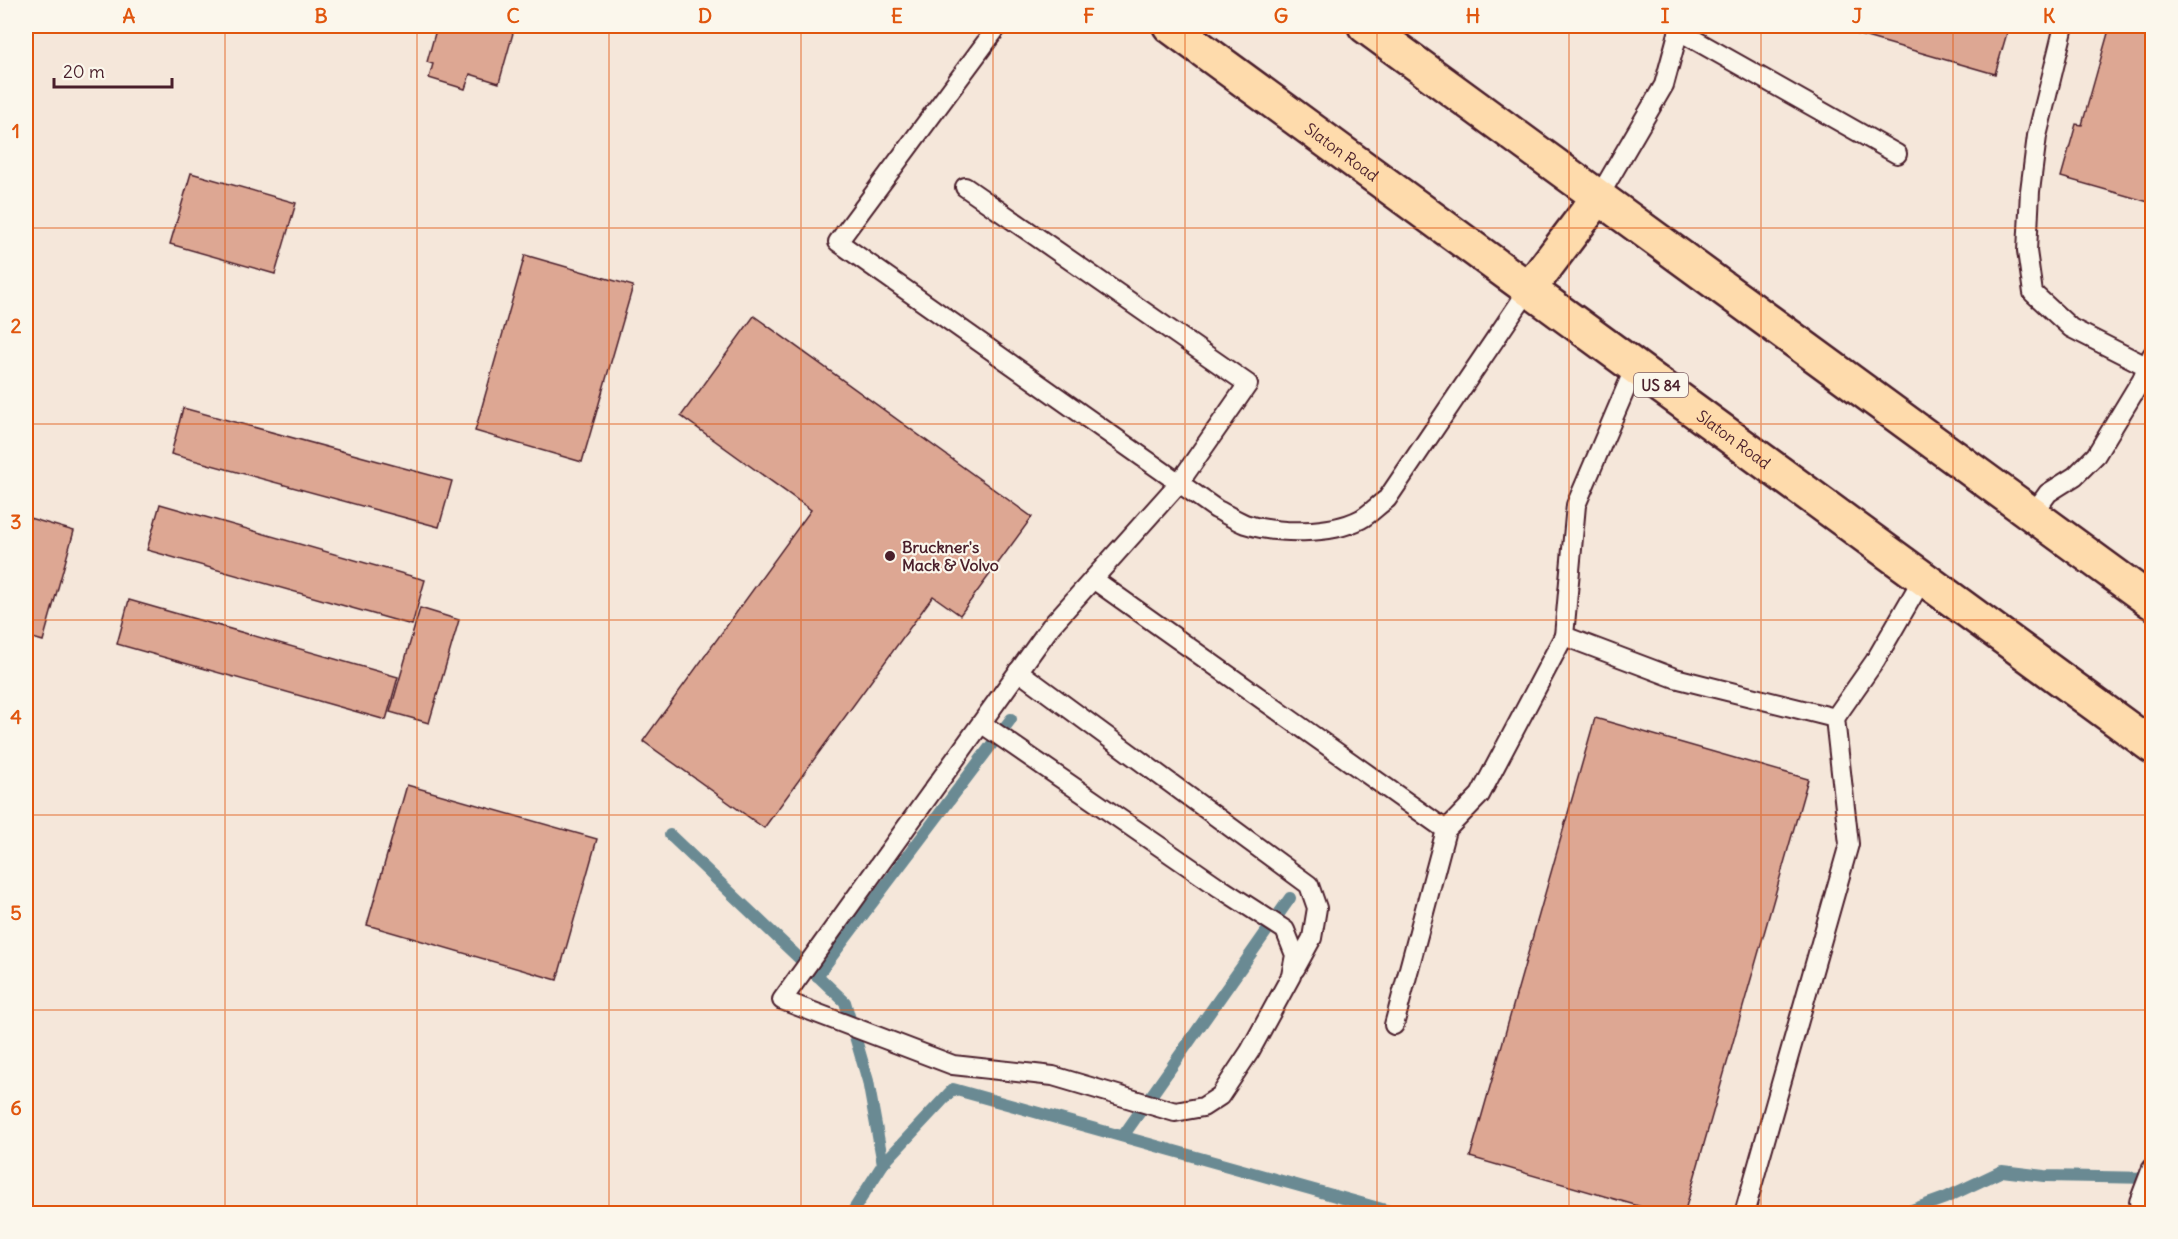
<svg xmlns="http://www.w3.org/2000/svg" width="2178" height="1239" font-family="Delius,sans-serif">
  <rect width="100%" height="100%" fill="#f5e7da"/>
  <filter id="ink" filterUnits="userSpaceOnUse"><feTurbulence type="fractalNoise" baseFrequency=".0167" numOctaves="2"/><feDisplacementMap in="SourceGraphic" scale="12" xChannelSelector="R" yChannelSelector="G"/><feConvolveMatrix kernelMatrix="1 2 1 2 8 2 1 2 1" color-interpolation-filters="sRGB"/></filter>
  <g filter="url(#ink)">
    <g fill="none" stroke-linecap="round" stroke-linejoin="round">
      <g stroke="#6a8a93" stroke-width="12">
        <path d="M670,835L845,1002L868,1081L883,1164"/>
        <path d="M817,976L1011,719"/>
        <path d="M1123,1136L1290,898"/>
        <path d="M851,1214L883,1164L953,1089L1400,1214"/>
        <path d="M1901,1214L1945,1198L2002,1171L2044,1176L2152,1178"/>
      </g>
    </g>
    <g fill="#dda793" stroke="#4a1f2b" stroke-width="1.5">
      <path d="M437,26H515L499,83L470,74L465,89L429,78L433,64L427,62Z"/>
      <path d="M1828,26H2009L1995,74Z"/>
      <path d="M2110,26H2152V203L2061,177L2076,124L2082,125Z"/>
      <path d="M191,173L296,203L275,274L170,244Z"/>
      <path d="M525,255L633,286L582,462L475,431Z"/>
      <path d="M754,316L1032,517L960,615L933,596L764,828L643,741L811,510L681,416Z"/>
      <path d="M183,408L452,481L439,527L171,454Z"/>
      <path d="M160,504L425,580L412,625L147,550Z"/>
      <path d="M26,517L74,531L43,641L26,636Z"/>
      <path d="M129,600L398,677L386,720L117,644Z"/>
      <path d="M420,608L459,620L429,723L390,712Z"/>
      <path d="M1595,718L1808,779L1684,1214H1666L1470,1157Z"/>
      <path d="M407,785L597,839L557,980L367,925Z"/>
    </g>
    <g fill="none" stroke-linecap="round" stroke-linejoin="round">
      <g stroke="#4a1f2b" stroke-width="22">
        <g id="service">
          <path d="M998,26L838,242L1216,509C1226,514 1235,520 1245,524C1277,534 1330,535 1361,519C1370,514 1378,505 1387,499L1529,289"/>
          <path d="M2064,26L2037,136L2030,191L2027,251L2033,293L2071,328L2148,367"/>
          <path d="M1679,31L1897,154"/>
          <path d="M965,187L1248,384L1179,483L1051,626L782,1000L953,1065L1053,1076L1175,1112L1203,1107L1220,1096L1250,1051L1291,976L1295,955L1285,930L1220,888L981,723"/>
          <path d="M1598,198L1664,85L1680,26"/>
          <path d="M1635,367L1576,505L1564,636L1675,678L1835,718L1875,661L1923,578"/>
          <path d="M2033,514L2048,493L2075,476L2096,455L2142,379L2152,355"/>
          <path d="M1093,579L1446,830"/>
          <path d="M1018,671L1309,885L1317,908L1312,938L1295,969"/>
          <path d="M1394,1025L1446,830L1480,795L1564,636"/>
          <path d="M2152,1168L2139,1202L2152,1206"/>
          <path d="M1744,1214L1849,844L1835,718"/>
        </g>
      </g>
      <g stroke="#4a1f2b" stroke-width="38">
        <g id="trunk">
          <path id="s1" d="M1170,26L2152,746"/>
          <path d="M1365,26L2152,602"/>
          <path d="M1529,289L1598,198"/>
        </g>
      </g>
      <use href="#service" stroke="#fbf7ec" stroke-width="18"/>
      <use href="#trunk" stroke="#fedbac" stroke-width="33"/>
    </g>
  </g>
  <path fill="none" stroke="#e0560e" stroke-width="1.5" stroke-opacity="0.55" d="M225,26V1214M417,26V1214M609,26V1214M801,26V1214M993,26V1214M1185,26V1214M1377,26V1214M1569,26V1214M1761,26V1214M1953,26V1214M26,228H2152M26,424H2152M26,620H2152M26,815H2152M26,1010H2152"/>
  <circle fill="#4a1f2b" stroke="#fbf7ec" stroke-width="2" cx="890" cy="556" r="6"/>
  <g text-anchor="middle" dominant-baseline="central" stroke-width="4.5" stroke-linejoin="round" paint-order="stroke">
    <rect fill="#fbf7ec" stroke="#7f6065" stroke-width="1.5" x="1634" y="373" width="54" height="24" rx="4.5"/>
    <g font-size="15" font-weight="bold" fill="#4a1f2b">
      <text x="1661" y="385">US 84</text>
    </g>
    <g font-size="16" fill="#4a1f2b" stroke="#fbf7ec">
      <text stroke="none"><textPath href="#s1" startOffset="213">Slaton Road</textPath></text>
      <text stroke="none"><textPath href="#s1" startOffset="699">Slaton Road</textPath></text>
    </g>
    <g font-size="16" font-weight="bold" fill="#4a1f2b" stroke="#fbf7ec" text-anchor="start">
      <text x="902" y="547">Bruckner's<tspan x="902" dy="18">Mack &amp; Volvo</tspan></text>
    </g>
  </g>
  <rect width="2178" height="1239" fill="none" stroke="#fbf7ec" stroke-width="66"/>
  <path d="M54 78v9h118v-9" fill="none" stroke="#4a1f2b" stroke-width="3"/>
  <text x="63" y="78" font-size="18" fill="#4a1f2b" stroke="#fbf7ec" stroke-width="4.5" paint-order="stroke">20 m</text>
  <rect x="33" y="33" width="2112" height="1173" fill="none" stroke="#e0560e" stroke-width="2"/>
  <g font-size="20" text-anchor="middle" font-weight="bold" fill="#e0560e">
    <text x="129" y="23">A</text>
    <text x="321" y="23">B</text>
    <text x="513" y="23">C</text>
    <text x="705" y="23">D</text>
    <text x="897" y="23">E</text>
    <text x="1089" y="23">F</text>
    <text x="1281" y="23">G</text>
    <text x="1473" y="23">H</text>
    <text x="1665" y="23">I</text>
    <text x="1857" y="23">J</text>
    <text x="2049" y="23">K</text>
    <text x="16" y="138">1</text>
    <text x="16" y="333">2</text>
    <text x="16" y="529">3</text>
    <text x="16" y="724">4</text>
    <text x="16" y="920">5</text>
    <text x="16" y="1115">6</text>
  </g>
</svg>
